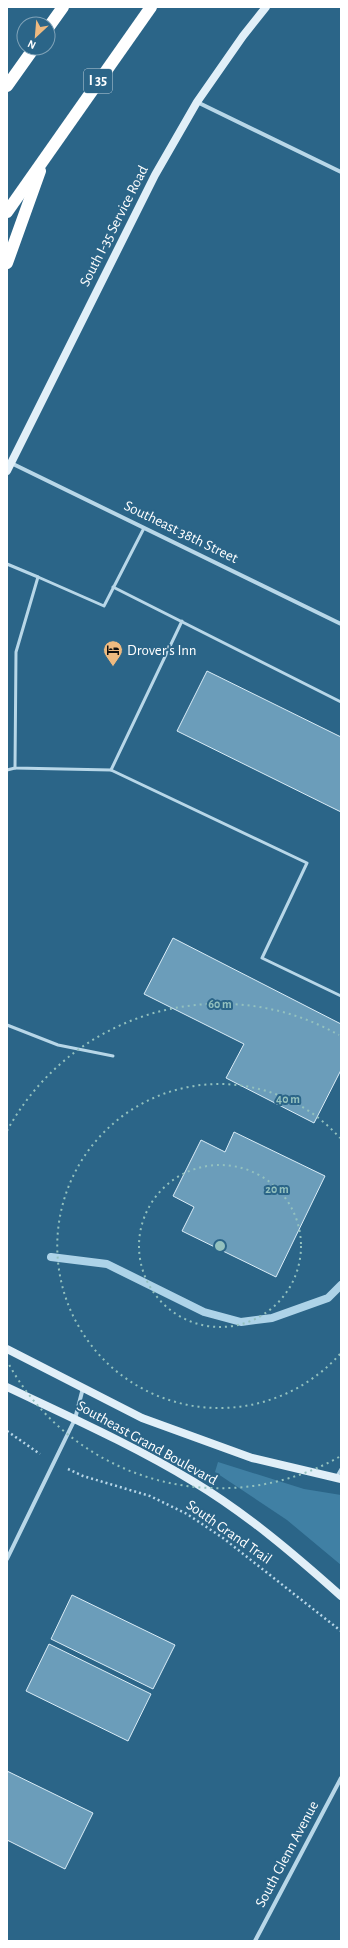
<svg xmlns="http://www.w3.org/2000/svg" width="348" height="1948" font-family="'Alegreya Sans',sans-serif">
  <rect width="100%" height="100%" fill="#2b6588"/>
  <path fill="#4080a4" d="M218,1462L304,1489L341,1495V1565L287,1520L215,1472Z"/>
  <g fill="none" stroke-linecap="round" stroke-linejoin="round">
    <path stroke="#add3e8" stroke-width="8" d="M51,1257L107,1264L204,1312L241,1322L272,1318L328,1298L341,1285"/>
  </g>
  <g fill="#6b9dba" stroke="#dbedf7">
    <path d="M207,671L341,737V812L177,731Z"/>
    <path d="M173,938L341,1024V1070L314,1123L226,1078L244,1044L144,994Z"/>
    <path d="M234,1132L325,1176L276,1277L182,1231L194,1207L173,1196L201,1140L225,1152Z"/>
    <path d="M72,1595L175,1645L153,1689L51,1639Z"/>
    <path d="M49,1644L151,1694L128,1741L26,1691Z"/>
    <path d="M7,1771L93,1813L65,1869L7,1840Z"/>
  </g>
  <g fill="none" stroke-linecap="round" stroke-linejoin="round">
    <g stroke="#b8d7e8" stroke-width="2.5" stroke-dasharray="2 3" stroke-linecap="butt">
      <path d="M7,1431L40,1454"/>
      <path d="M68,1469L83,1476L150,1496L187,1514L223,1538L341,1631"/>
    </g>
    <g stroke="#b8d7e8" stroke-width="3">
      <path d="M144,528L104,606L38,577L16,652L15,768L111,770L307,863L262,958L341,996"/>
      <path d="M7,564L38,577"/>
      <path d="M113,587L341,702"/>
      <path d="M7,770L15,768"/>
      <path d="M111,770L182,621"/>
      <path d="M7,1025L58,1045L113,1056"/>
      <path d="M337,1476L341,1469"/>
    </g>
    <g stroke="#b8d7e8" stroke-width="4">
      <path d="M197,102L341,172"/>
      <path d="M11,463L341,624"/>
      <path d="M7,1559L75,1419L83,1388"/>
      <path d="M255,1941L341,1778"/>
    </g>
    <g stroke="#e1eff8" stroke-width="8">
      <path d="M7,471L155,175L197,102L243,36L266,7"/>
      <path d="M7,1349L142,1418L252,1458L341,1479"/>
      <path d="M7,1387C70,1417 135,1446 194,1482C247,1514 295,1555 341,1596"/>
    </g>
    <g stroke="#fff" stroke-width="12">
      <path d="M48,28L63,7"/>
      <path d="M7,86L34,48"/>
      <path d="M7,212L151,7"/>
      <path d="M7,263L40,171"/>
    </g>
  </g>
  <g fill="none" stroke="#93c1be" stroke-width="2" stroke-dasharray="2 4">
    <circle cx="220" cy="1246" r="81"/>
    <path d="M340 1354A162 162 0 1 1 340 1138"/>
    <path d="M339 1457A242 242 0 0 1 7 1361M7 1131A242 242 0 0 1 339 1035"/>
  </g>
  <defs>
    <g id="hotel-pin" transform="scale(1)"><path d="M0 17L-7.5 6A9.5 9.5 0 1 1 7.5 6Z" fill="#eeba80" stroke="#2b6588"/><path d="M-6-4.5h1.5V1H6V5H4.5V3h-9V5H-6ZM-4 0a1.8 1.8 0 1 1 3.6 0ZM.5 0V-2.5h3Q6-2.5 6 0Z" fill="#111"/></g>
  </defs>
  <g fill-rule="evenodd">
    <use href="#hotel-pin" x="113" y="650"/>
  </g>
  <g text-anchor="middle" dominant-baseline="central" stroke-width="4" stroke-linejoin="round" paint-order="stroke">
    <rect fill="#2b6588" stroke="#bfd1db" stroke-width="1" x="84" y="69" width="28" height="24" rx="3"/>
    <g font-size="14" font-weight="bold" fill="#fff">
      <text x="98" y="81">I 35</text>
    </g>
    <g font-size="15" fill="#fff" stroke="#2b6588">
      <text transform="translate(114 226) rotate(-63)">South I-35 Service Road</text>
      <text transform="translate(181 532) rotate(26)">Southeast 38th Street</text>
      <text transform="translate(147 1443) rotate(29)">Southeast Grand Boulevard</text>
      <text transform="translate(229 1532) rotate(35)">South Grand Trail</text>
      <text transform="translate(287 1854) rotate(-62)">South Glenn Avenue</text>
    </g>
    <g font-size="15" fill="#fff" stroke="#2b6588" text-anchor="start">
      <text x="127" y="650">Drover's Inn</text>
    </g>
  </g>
  <circle cx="220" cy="1246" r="6" fill="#93c1be" stroke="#2b6588" stroke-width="2"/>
  <g font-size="12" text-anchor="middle" font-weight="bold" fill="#93c1be" stroke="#2b6588" stroke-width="4" stroke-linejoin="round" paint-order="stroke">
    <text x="220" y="1008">60 m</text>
    <text x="288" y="1103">40 m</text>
    <text x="277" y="1193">20 m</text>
  </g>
  <rect width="348" height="1948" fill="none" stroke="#ffffff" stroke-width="16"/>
  <g transform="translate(36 36) rotate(206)"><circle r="19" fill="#2b6588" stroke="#80a3b8"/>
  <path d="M0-3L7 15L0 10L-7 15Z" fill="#eeba80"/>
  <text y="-6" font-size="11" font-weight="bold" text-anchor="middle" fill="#ffffff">N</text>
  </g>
</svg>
